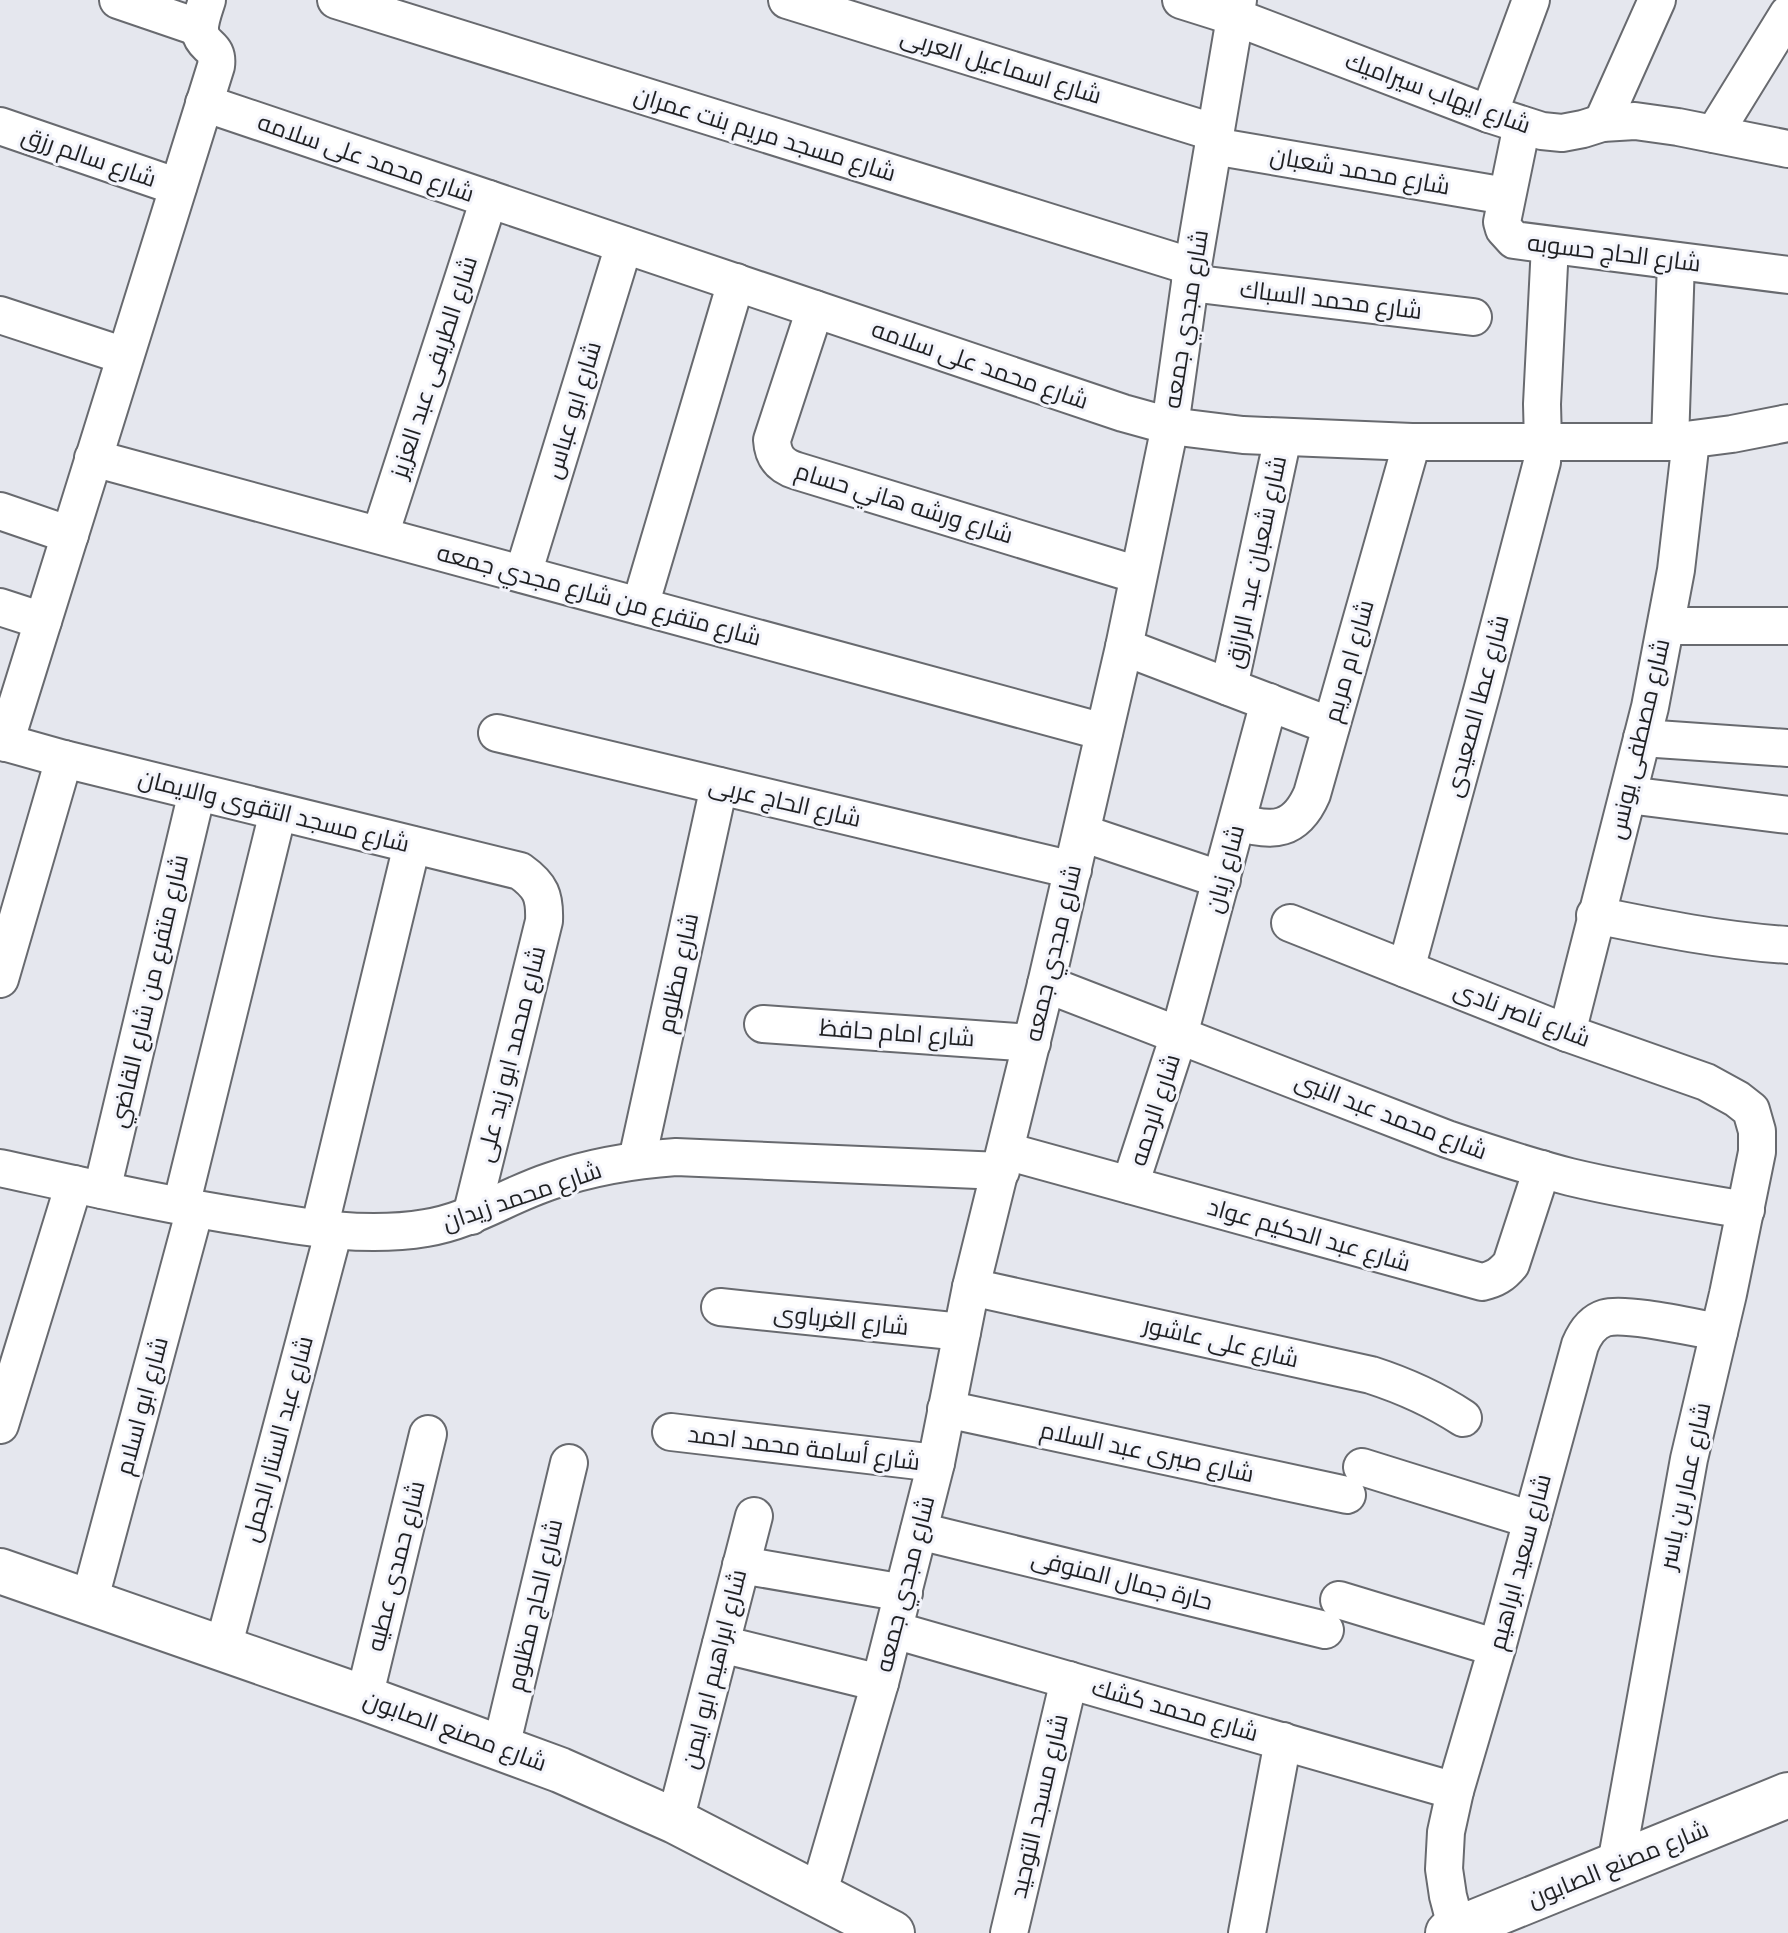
<svg xmlns="http://www.w3.org/2000/svg" width="1788" height="1933" font-family="'Fira Sans Condensed',Cairo,sans-serif">
  <rect width="100%" height="100%" fill="#e5e7ee"/>
  <g fill="none" stroke-linecap="round" stroke-linejoin="round">
    <g stroke="#686a6f" stroke-width="40">
      <g id="street">
        <path d="M118,0L200,28"/>
        <path d="M336,0L1193,267"/>
        <path d="M787,0L1216,133"/>
        <path d="M1181,0L1235,17L1489,114L1542,131L1562,133L1583,129L1602,123L1635,121L1678,127L1788,149"/>
        <path d="M204,103L1123,413L1170,426L1243,435L1412,442H1670L1732,434L1788,423"/>
        <path d="M1489,114L1531,0"/>
        <path d="M1602,123L1657,0"/>
        <path d="M1522,125L1502,222L1504,229L1514,240L1788,275"/>
        <path d="M0,126L178,187"/>
        <path d="M1714,134L1788,14"/>
        <path d="M1213,146L1506,196"/>
        <path d="M1190,283L1473,317"/>
        <path d="M815,309L772,440C773,458 781,466 797,471L1138,575"/>
        <path d="M0,315L125,356"/>
        <path d="M1670,442L1676,261"/>
        <path d="M93,458L1104,732"/>
        <path d="M0,511L70,535"/>
        <path d="M380,535L489,199"/>
        <path d="M523,574L624,245"/>
        <path d="M640,606L736,282"/>
        <path d="M0,607L43,621"/>
        <path d="M1666,626H1788"/>
        <path d="M1124,647L1331,726"/>
        <path d="M1229,687L1283,437"/>
        <path d="M497,733L1073,870"/>
        <path d="M1642,738L1788,748"/>
        <path d="M0,741L64,759L520,871C541,886 545,896 544,921L471,1216"/>
        <path d="M5,743L216,66C219,45 203,48 200,32C199,22 204,10 207,0"/>
        <path d="M1628,795L1788,815"/>
        <path d="M1238,822C1273,833 1296,831 1312,794L1412,442"/>
        <path d="M1082,833L1222,880"/>
        <path d="M1595,915C1659,928 1723,941 1788,945"/>
        <path d="M1290,923L1567,1033L1706,1082L1737,1099L1751,1110L1757,1131V1152L1728,1294L1689,1459L1616,1864"/>
        <path d="M1406,969L1482,691L1542,462L1543,443L1542,404L1550,245"/>
        <path d="M0,979L64,759"/>
        <path d="M1046,984L1447,1139C1488,1153 1528,1166 1570,1177C1628,1191 1687,1200 1746,1210"/>
        <path d="M763,1024L1032,1043"/>
        <path d="M1567,1033L1650,707L1676,570L1691,440"/>
        <path d="M1006,1151L1482,1282C1495,1279 1502,1275 1511,1264L1542,1169"/>
        <path d="M637,1160L719,786"/>
        <path d="M0,1168C83,1186 166,1205 251,1218C308,1228 367,1238 426,1228C471,1221 508,1195 551,1181C591,1167 633,1160 676,1157L1001,1171"/>
        <path d="M1130,1185L1179,1035L1269,702"/>
        <path d="M102,1190L197,792"/>
        <path d="M181,1206L278,812"/>
        <path d="M319,1229L412,845"/>
        <path d="M971,1287L1371,1375C1405,1386 1434,1399 1463,1418"/>
        <path d="M720,1307L962,1332"/>
        <path d="M946,1409L1347,1495"/>
        <path d="M0,1425L74,1184"/>
        <path d="M671,1432L936,1463"/>
        <path d="M1362,1467L1532,1520"/>
        <path d="M919,1531L1325,1630"/>
        <path d="M741,1565L904,1593"/>
        <path d="M1339,1600L1497,1648"/>
        <path d="M89,1602L195,1209"/>
        <path d="M894,1630L1455,1791"/>
        <path d="M721,1644L880,1683"/>
        <path d="M223,1648L334,1230"/>
        <path d="M364,1698L428,1434"/>
        <path d="M501,1747L569,1463"/>
        <path d="M675,1821L754,1516"/>
        <path d="M818,1895L880,1683L936,1463L971,1287L1046,984L1124,647L1170,426L1190,283L1238,0"/>
        <path d="M1457,1930L1448,1896L1444,1869L1446,1832L1455,1791L1497,1648L1580,1345C1585,1333 1592,1322 1605,1318C1626,1312 1695,1328 1719,1332"/>
        <path d="M1009,1933L1069,1680"/>
        <path d="M1247,1933L1283,1741"/>
      </g>
    </g>
    <g stroke="#686a6f" stroke-width="48">
      <g id="secondary">
        <path d="M0,1571L364,1698L560,1770L675,1821L892,1933"/>
        <path d="M1448,1933L1788,1795"/>
      </g>
    </g>
    <use href="#street" stroke="#fff" stroke-width="36"/>
    <use href="#secondary" stroke="#fff" stroke-width="44"/>
  </g>
  <g text-anchor="middle" dominant-baseline="central" stroke-width="6" stroke-linejoin="round" paint-order="stroke">
    <g font-size="24" fill="#1f2022" stroke="#f3f4fb">
      <text transform="translate(1001 66) rotate(17)">شارع اسماعيل العربى</text>
      <text transform="translate(1438 93) rotate(20)">شارع ايهاب سيراميك</text>
      <text transform="translate(765 134) rotate(17)">شارع مسجد مريم بنت عمران</text>
      <text transform="translate(89 157) rotate(19)">شارع سالم رزق</text>
      <text transform="translate(366 158) rotate(19)">شارع محمد على سلامه</text>
      <text transform="translate(1360 171) rotate(10)">شارع محمد شعبان</text>
      <text transform="translate(1614 253) rotate(7)">شارع الحاج حسوبه</text>
      <text transform="translate(1331 300) rotate(7)">شارع محمد السباك</text>
      <text transform="translate(1186 319) rotate(-81)">شارع مجدي جمعه</text>
      <text transform="translate(980 365) rotate(19)">شارع محمد على سلامه</text>
      <text transform="translate(434 367) rotate(-72)">شارع الطريفى عبد العزيز</text>
      <text transform="translate(573 410) rotate(-73)">شارع ابو عباس</text>
      <text transform="translate(904 503) rotate(17)">شارع ورشه هاني حسام</text>
      <text transform="translate(1256 562) rotate(-78)">شارع شعبان عبد الرازق</text>
      <text transform="translate(599 595) rotate(15)">شارع متفرع من شارع مجدي جمعه</text>
      <text transform="translate(1349 661) rotate(-74)">شارع ام مريم</text>
      <text transform="translate(1477 706) rotate(-75)">شارع عطا الصعيدى</text>
      <text transform="translate(1639 739) rotate(-77)">شارع مصطفى يونس</text>
      <text transform="translate(785 802) rotate(13)">شارع الحاج عربى</text>
      <text transform="translate(274 811) rotate(14)">شارع مسجد التقوى والايمان</text>
      <text transform="translate(1225 869) rotate(-75)">شارع زيان</text>
      <text transform="translate(1053 953) rotate(-77)">شارع مجدي جمعه</text>
      <text transform="translate(678 973) rotate(-78)">شارع مظلوم</text>
      <text transform="translate(149 991) rotate(-77)">شارع متفرع من شارع القاضي</text>
      <text transform="translate(1522 1014) rotate(21)">شارع ناصر نادى</text>
      <text transform="translate(897 1033) rotate(4)">شارع امام حافظ</text>
      <text transform="translate(511 1054) rotate(-76)">شارع محمد ابو زيد على</text>
      <text transform="translate(1155 1110) rotate(-72)">شارع الرحمه</text>
      <text transform="translate(1391 1116) rotate(21)">شارع محمد عبد النبى</text>
      <text transform="translate(522 1196) rotate(-19)">شارع محمد زيدان</text>
      <text transform="translate(1309 1235) rotate(16)">شارع عبد الحكيم عواد</text>
      <text transform="translate(841 1320) rotate(6)">شارع الغرباوى</text>
      <text transform="translate(1221 1342) rotate(13)">شارع على عاشور</text>
      <text transform="translate(142 1406) rotate(-75)">شارع ابو اسلام</text>
      <text transform="translate(278 1439) rotate(-75)">شارع عبد الستار الجمل</text>
      <text transform="translate(804 1448) rotate(7)">شارع أسامة محمد احمد</text>
      <text transform="translate(1147 1452) rotate(12)">شارع صبرى عبد السلام</text>
      <text transform="translate(1685 1486) rotate(-78)">شارع عمار بن ياسر</text>
      <text transform="translate(1520 1562) rotate(-75)">شارع سعيد ابراهيم</text>
      <text transform="translate(396 1566) rotate(-76)">شارع حمدى عطيه</text>
      <text transform="translate(1122 1580) rotate(14)">حارة جمال المنوفى</text>
      <text transform="translate(905 1584) rotate(-76)">شارع مجدي جمعه</text>
      <text transform="translate(535 1605) rotate(-77)">شارع الحاج مظلوم</text>
      <text transform="translate(714 1669) rotate(-76)">شارع ابراهيم ابو ايمن</text>
      <text transform="translate(1175 1710) rotate(16)">شارع محمد كشك</text>
      <text transform="translate(455 1731) rotate(20)">شارع مصنع الصابون</text>
      <text transform="translate(1039 1806) rotate(-77)">شارع مسجد التوحيد</text>
      <text transform="translate(1618 1864) rotate(-22)">شارع مصنع الصابون</text>
    </g>
  </g>
</svg>
